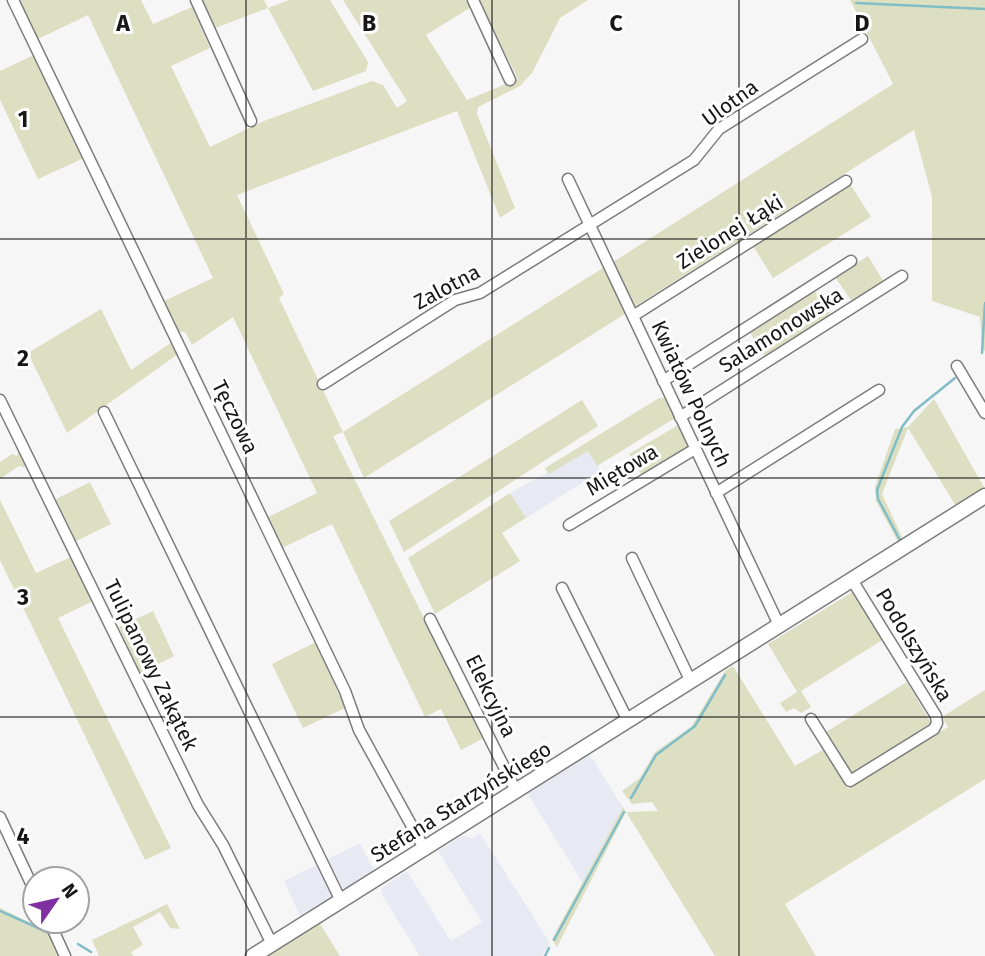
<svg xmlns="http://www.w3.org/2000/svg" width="985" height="956" font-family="'Fira Sans',sans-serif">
  <rect width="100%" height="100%" fill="#f6f6f7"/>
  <g fill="#e8eaf3">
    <path d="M588,450L601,471L526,518L510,493Z"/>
    <path d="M589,754L623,807L583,883L527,793Z"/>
    <path d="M480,833L550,943L542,956H420L382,895V888L407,871L451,941L482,922L438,851L462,836L472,838Z"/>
    <path d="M360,843L374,871L344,890L328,859Z"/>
    <path d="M316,865L332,897L300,916L284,881Z"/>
  </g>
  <g fill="#dddfc2">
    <path d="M20,0H141L153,24L192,7L210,48L171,66L210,147L264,121L372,81L383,85L397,108L407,101L343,0H468L473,6L426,35L467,100L518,79L478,0H588L560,18L532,73L520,86L478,107L477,114L515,208L500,218L457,111L237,195L284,294L279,298L343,432L606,266L625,314L364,478L343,432L333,436L484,738L461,750L441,709L425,717L332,524L282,548L268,517L317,493L233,317L192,345L185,332L178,331L164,301L213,278L88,15L38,39Z"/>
    <path d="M200,0H264L268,8L289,0H330L368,62L366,71L313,91L268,8L213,29Z"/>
    <path d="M850,0H985V351L982,349L980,317L932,301V197L914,130L634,307L613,262L893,84Z"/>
    <path d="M34,55L84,158L38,179L0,100V71Z"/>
    <path d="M850,184L871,217L773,278L753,246Z"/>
    <path d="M868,256L885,284L853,303L835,277Z"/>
    <path d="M814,290L832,317L766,358L749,331Z"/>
    <path d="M101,309L131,370L172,342L178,354L67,433L28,353Z"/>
    <path d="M659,398H668L675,418L597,466L588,451L549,474L545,468Z"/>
    <path d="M934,399L985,489L956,506L908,428L882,494L903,539L898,542L876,501L875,487L895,429L908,427Z"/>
    <path d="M582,400L598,426L404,552L389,521Z"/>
    <path d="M680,424L692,448L642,476L629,454Z"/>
    <path d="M19,449L28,468L19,466L0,479V462L12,454L17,456Z"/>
    <path d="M90,482L111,524L76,541L56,499Z"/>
    <path d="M510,493L526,518L502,533L520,561L435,614L408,558Z"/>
    <path d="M0,500L36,573L71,557L93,601L58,618L171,848L145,860L0,560Z"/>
    <path d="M854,591L884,639L801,691L811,707L801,713L794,708L786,712L780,703L797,692L768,644Z"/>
    <path d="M153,611L174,656L140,673L119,627Z"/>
    <path d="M316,642L345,708L303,728L272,664Z"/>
    <path d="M733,666L795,766L824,749L848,789L948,727L942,717L985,690V779L785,904L816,956H715L626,812L557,947L552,939L623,807L626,812L658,811L652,802L632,804L622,791L640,778L655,752L691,727L725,671Z"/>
    <path d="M907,682L931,723L854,773L849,771L826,732Z"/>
    <path d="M167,904L180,929L170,928L160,912L133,927L143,945L131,952L133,956H99L92,940Z"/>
    <path d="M0,908L49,932L60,956H0Z"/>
    <path d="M319,922L340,956H264Z"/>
  </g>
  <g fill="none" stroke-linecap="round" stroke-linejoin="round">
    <g stroke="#80bdc6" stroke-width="2.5">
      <path d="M856,3L985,9"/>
      <path d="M982,353L985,303"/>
      <path d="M901,542L878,499L877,490L902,427L914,411L955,378"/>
      <path d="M631,798L656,755L695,726L725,675"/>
      <path d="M0,911L47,932"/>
      <path d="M554,940L624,812"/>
      <path d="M78,944L91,952"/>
      <path d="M545,956L549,948"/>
    </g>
    <g stroke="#7c7c7d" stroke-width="13">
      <g id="minor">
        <path d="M13,0L345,691L359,730L425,850"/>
        <path d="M196,0L251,121"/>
        <path d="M473,0L510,80"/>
        <path d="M568,179L779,625"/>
        <path d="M633,316L846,181"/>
        <path d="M957,366L985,413"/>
        <path d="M663,381L851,261"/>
        <path d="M323,384L455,300L480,293L694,160L719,129L862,39"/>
        <path d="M0,400L198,805L223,845L272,944"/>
        <path d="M104,412L341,901"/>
        <path d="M680,417L902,276"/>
        <path d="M716,493L879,390"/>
        <path d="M569,525L695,449"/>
        <path d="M632,558L691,682"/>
        <path d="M562,588L628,721"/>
        <path d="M430,619L516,791"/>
        <path d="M811,719L850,781L934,729L937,723L936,716L852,580"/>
        <path d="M0,817L35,892"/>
        <path d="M49,921L65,956"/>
      </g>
    </g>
    <g stroke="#7c7c7d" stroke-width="17">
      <path id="tertiary" d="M253,956L985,496"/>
    </g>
    <use href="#minor" stroke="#fff" stroke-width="10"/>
    <use href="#tertiary" stroke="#fff" stroke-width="14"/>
  </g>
  <path fill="none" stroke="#171717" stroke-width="2" stroke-opacity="0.55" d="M246,0V956M492,0V956M739,0V956M0,239H985M0,478H985M0,717H985"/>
  <g text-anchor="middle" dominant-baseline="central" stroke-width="6" stroke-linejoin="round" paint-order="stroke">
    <g font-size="21" fill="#171717" stroke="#fff">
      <text transform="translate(730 103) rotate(-36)">Ulotna</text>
      <text transform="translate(730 232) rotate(-32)">Zielonej Łąki</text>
      <text transform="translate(447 287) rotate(-28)">Zalotna</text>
      <text transform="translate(781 330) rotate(-32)">Salamonowska</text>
      <text transform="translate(691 394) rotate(65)">Kwiatów Polnych</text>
      <text transform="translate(235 417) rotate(64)">Tęczowa</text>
      <text transform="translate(622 470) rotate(-31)">Miętowa</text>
      <text transform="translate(914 645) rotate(59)">Podolszyńska</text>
      <text transform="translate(151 665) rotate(64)">Tulipanowy Zakątek</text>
      <text transform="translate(491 696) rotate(64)">Elekcyjna</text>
      <text transform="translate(461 802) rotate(-32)">Stefana Starzyńskiego</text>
    </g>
  </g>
  <g font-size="23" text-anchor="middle" font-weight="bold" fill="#171717" stroke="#fff" stroke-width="6" stroke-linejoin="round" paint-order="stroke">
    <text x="123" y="31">A</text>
    <text x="369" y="31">B</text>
    <text x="616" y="31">C</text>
    <text x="862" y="31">D</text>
    <text x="23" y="127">1</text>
    <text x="23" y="366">2</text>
    <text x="23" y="605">3</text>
    <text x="23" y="844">4</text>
  </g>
  <g transform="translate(56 900) rotate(56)"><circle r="33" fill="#ffffff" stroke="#a2a2a2" stroke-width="2"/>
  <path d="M0-5L12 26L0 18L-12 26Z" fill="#8030a0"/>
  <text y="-10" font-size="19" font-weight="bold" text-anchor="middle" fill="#171717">N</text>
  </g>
</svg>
